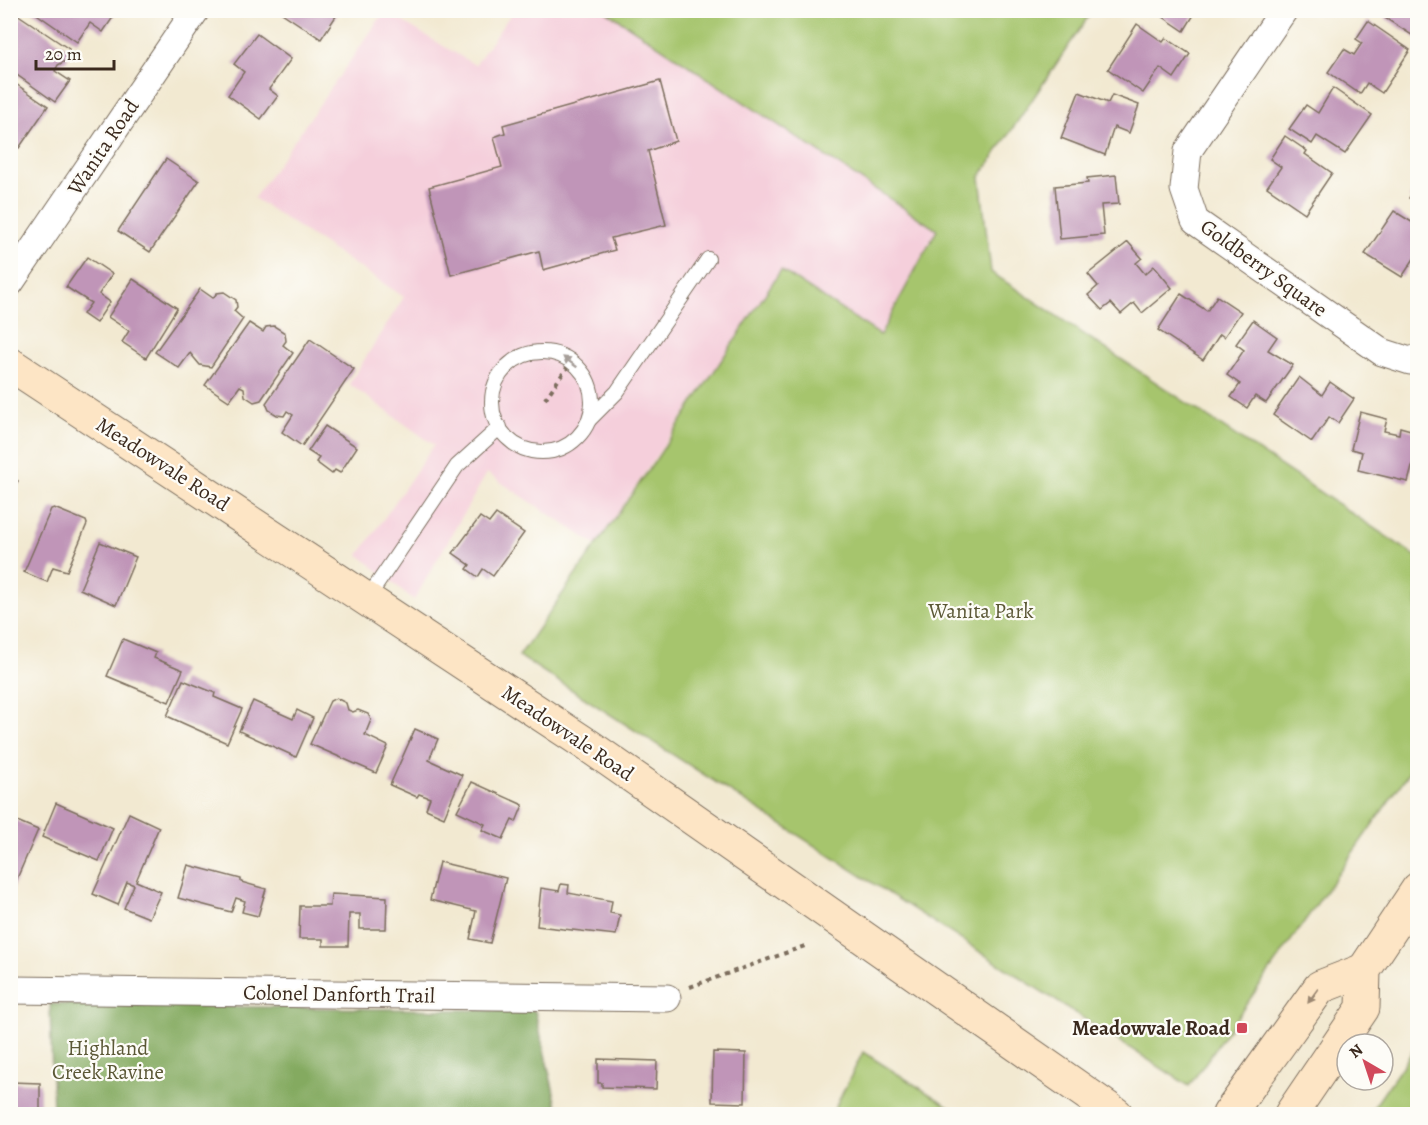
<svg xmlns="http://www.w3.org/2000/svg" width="1428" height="1125" font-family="Alegreya,serif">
  <rect width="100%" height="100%" fill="#fdfcf7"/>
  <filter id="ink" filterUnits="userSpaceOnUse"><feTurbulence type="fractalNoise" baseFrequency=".0167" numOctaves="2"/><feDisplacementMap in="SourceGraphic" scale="12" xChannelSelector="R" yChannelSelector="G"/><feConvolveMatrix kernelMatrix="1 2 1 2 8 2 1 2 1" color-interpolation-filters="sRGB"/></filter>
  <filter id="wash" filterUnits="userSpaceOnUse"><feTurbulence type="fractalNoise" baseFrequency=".008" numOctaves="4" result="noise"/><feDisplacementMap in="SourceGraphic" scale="24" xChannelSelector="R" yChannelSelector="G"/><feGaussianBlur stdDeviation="1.35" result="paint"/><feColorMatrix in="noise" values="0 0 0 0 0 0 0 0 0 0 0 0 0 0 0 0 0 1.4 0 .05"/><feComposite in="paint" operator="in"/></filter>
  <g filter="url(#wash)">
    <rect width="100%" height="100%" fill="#f2e9d1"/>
    <path fill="#f5cfdb" d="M606,10L937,230L880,335L781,271L596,545L487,473L414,600L359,555L434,445L349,384L404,297L254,198L385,11L475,65L513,11Z"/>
    <g fill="#a6c56d" stroke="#707846" stroke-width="1.5">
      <path d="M606,11H1092L980,177L991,272L1417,557V761L1189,1086L519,656L655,461L781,270L880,335L937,230Z"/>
      <path d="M1417,1045V1114H1369Z"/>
      <path d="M863,1052L961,1114H832Z"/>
    </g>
    <path fill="#84aa60" stroke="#606a3f" stroke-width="1.5" d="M50,1004L535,1011L557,1106L596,1114H53Z"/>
    <g id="blocks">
      <g fill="#c095b8">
        <path d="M31,10H118L103,32L90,23L77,42Z"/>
        <path d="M283,10H340L321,39L282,13Z"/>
        <path d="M1153,10H1197L1184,31Z"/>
        <path d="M1390,10H1418V39L1385,18Z"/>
        <path d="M17,14L69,49L67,60L58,65L55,71L70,81L55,102L10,70V23Z"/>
        <path d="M1368,21L1410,50L1382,93L1367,83L1360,94L1328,72L1344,49L1354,55L1362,43L1356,39Z"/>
        <path d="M1137,24L1163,42L1166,38L1190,54L1174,78L1160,68L1143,93L1108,69Z"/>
        <path d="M257,34L291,59L269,89L278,96L261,119L228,95L244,72L234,64Z"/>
        <path d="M10,80L48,106L19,148L10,143Z"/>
        <path d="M660,81L676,141L648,151L666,225L611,238L615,250L543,270L539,251L451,275L429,187L502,167L494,137L505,133L503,125Z"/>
        <path d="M1333,88L1372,115L1345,154L1317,136L1312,144L1289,129L1306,105L1318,113Z"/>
        <path d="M1079,92L1108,103L1112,95L1139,105L1129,133L1114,127L1105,155L1061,138Z"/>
        <path d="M1285,136L1307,151L1305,154L1332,173L1305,213L1267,187L1281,167L1270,159Z"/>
        <path d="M166,159L199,181L150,252L118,231Z"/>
        <path d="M1116,175L1119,204L1101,205L1104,235L1060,239L1055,186L1088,183L1087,178Z"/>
        <path d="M1418,185V203L1409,198Z"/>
        <path d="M1394,211L1418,226V258L1415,257L1402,277L1365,254Z"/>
        <path d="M1128,242L1142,258L1136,263L1145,274L1154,266L1172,288L1142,313L1134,303L1121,314L1111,303L1102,310L1088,295L1098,286L1088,274Z"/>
        <path d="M87,257L112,274L99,294L110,302L96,323L83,314L91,303L66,287Z"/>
        <path d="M133,279L177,308L146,358L122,342L129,331L108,317Z"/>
        <path d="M200,289L213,298L217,293L224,292L236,300L237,307L234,311L243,319L211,367L200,365L190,353L179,368L155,352Z"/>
        <path d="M1181,294L1207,311L1217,296L1241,312L1224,337L1220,334L1203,360L1158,330Z"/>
        <path d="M1253,320L1277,337L1268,350L1293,365L1266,403L1255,396L1247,408L1231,397L1240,384L1227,375L1244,350L1236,344Z"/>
        <path d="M249,323L263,332L266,327L274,326L285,333L286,341L283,345L293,353L261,400L254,402L245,396L244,388L240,386L229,401L205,385Z"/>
        <path d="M310,339L354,369L302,446L282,432L293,415L287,411L284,416L277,415L269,410L266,403Z"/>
        <path d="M1299,377L1322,395L1330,382L1354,399L1338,423L1329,417L1312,442L1273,415Z"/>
        <path d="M1360,412L1387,419L1384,431L1399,434L1400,427L1418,432V445L1408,482L1358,470L1362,452L1351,449Z"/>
        <path d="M325,426L357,447L340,473L335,470L332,474L316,462L319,458L308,451Z"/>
        <path d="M10,476L18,481L10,493Z"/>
        <path d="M54,508L86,521L87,524L67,571L53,567L47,582L24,572L51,509Z"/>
        <path d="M496,514L524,533L493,576L483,569L478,577L467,569L470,565L453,553L480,517L489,523Z"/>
        <path d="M100,542L136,557L116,605L80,589Z"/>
        <path d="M123,639L156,653L154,658L183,670L169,702L107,676Z"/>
        <path d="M183,680L215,693L214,697L242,709L227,743L167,716Z"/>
        <path d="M336,698L346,703L348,710L353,712L358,710L368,714L371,720L365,735L388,746L376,773L310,744L330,701Z"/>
        <path d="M253,701L293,719L297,710L313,718L296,757L239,731Z"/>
        <path d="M415,729L438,739L429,760L462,775L444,817L426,809L430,798L419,794L417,797L390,785Z"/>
        <path d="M472,782L523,805L516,822L512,820L503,839L482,830L485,824L457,811Z"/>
        <path d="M56,803L113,828L99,861L42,837Z"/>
        <path d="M129,813L159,827L136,881L161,892L149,918L124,908L134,885L127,882L118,905L93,894Z"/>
        <path d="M10,818L38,830L12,890H10Z"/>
        <path d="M439,862L506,878L490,943L470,939L476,911L430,900Z"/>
        <path d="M188,865L241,879V882L266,889L258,916L242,912L245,901L236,898L231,912L178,898Z"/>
        <path d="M561,884L569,885L568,893L612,901L610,913L620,915L616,935L537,926L541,888L559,891Z"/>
        <path d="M331,894L387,897L386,929H360V914H349L348,946H323V939H299L300,906H330Z"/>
        <path d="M713,1052L746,1053L745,1103L712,1102Z"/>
        <path d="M598,1059L657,1061L656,1089L602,1087V1083H598Z"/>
        <path d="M10,1082L40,1083V1114H10Z"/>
      </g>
    </g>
  </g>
  <g filter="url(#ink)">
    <use href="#blocks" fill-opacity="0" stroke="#7b6d5d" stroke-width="1.5"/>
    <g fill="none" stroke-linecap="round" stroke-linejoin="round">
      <g stroke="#7b6d5d" stroke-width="16">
        <g id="lane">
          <circle cx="542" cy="402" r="50"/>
          <path d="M589,420L617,392L708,259"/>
          <path d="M367,599L457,466L500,427"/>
        </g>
      </g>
      <g stroke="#7b6d5d" stroke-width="29">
        <g id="street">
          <path d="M1284,10L1188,151L1184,189L1195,221L1382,352L1410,361L1418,358"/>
          <path d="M10,283L196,10"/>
          <path d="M10,990L667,998"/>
        </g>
      </g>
      <g stroke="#7b6d5d" stroke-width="35">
        <g id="secondary">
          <path d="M10,364L589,746L1116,1114"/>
          <path d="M1229,1114L1320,987L1364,970"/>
          <path d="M1291,1114L1363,1008L1364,970L1418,889"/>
        </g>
      </g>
      <g stroke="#7b6d5d" stroke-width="4" stroke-dasharray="4.5 4.5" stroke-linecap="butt">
        <path d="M545,399L571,362"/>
        <path d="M690,987L805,946"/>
      </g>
      <use href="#lane" stroke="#fff" stroke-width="14"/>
      <use href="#street" stroke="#fff" stroke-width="27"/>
      <use href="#secondary" stroke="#fde5c5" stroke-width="33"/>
    </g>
    <defs><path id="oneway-solid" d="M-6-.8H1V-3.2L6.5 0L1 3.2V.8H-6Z" transform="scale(1.5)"/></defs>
    <use fill="#a79f9a" href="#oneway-solid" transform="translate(570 362) rotate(-144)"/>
    <use fill="#9c8872" href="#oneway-solid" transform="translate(1313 996) rotate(126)"/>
  </g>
  <rect fill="#d1495b" stroke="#fdfcf7" stroke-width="2" x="1236" y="1022" width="12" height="12" rx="3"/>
  <g text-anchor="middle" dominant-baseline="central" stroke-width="4.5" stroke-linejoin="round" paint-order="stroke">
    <g font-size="21" fill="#3b2a1e" stroke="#fdfcf7">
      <text transform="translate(103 147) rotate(-56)">Wanita Road</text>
      <text transform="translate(1264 268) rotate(36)">Goldberry Square</text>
      <text transform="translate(163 464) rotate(33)">Meadowvale Road</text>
      <text transform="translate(568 733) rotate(34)">Meadowvale Road</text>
      <text transform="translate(339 994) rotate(1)">Colonel Danforth Trail</text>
    </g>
    <g font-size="21" fill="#5b5836" stroke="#fdfcf7">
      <text x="981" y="611">Wanita Park</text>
      <text x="108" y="1048">Highland<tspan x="108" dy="24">Creek Ravine</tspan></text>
    </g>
    <g font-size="21" font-weight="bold" fill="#3b2a1e" stroke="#fdfcf7" text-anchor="end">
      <text x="1230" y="1028">Meadowvale Road</text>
    </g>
  </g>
  <rect width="1428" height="1125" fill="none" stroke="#fdfcf7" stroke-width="36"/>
  <g transform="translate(1365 1062) rotate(321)"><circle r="28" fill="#fdfcf7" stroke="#afa8a0" stroke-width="1.5"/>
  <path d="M0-4.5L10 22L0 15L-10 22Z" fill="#d1495b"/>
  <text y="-9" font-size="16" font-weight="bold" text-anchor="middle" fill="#3b2a1e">N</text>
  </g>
  <path d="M36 60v9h78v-9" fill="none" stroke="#3b2a1e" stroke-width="3"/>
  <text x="45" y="60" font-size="18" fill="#3b2a1e" stroke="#fdfcf7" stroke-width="4.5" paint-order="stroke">20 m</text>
</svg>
